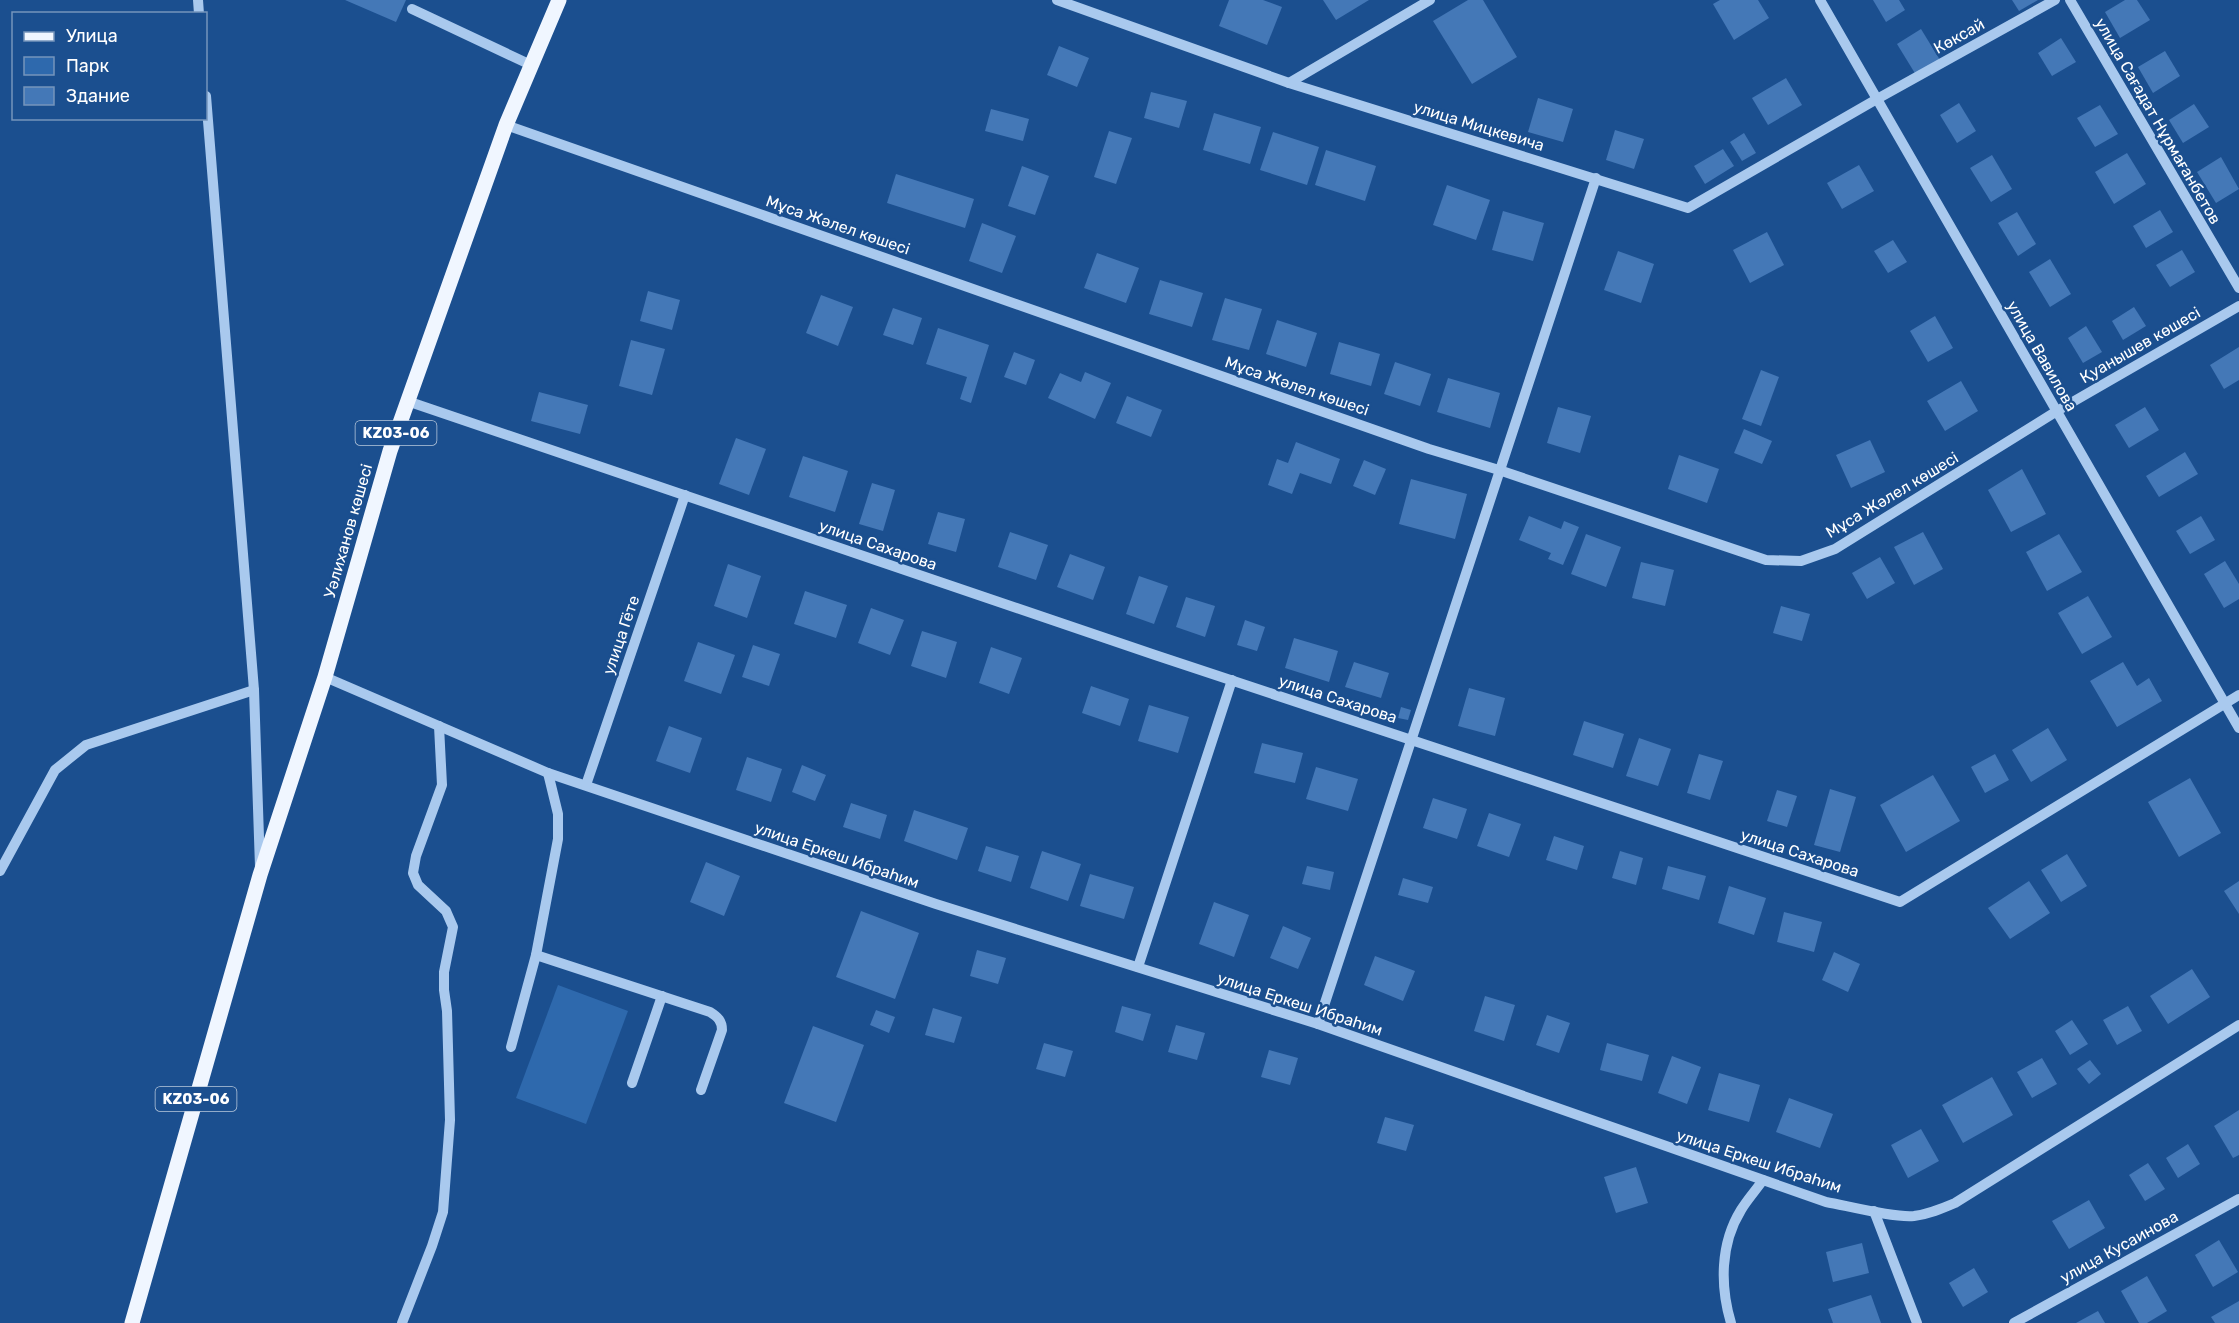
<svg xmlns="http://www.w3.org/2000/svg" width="2239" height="1323" font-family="Rubik,sans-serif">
  <rect width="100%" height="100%" fill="#1b4f8f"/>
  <path fill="#2e69ad" d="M558,985L628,1011L586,1124L516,1098Z"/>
  <g fill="#4478b7">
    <path d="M345,0H406L396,22Z"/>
    <path d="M1229,0H1263L1282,7L1267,45L1219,26Z"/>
    <path d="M1323,0H1369L1336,20Z"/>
    <path d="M1468,0H1483L1517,57L1472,84L1433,21Z"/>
    <path d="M1720,0H1758L1769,18L1734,40L1713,4Z"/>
    <path d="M1873,0H1899L1905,10L1886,22Z"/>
    <path d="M2012,0H2038L2019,11Z"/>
    <path d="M2125,0H2137L2150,20L2120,38L2105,12Z"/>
    <path d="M1921,29L1940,60L1916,75L1897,44Z"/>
    <path d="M2061,38L2076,62L2052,76L2038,53Z"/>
    <path d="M1059,46L1089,58L1077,87L1047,75Z"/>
    <path d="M2165,51L2180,76L2153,93L2138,67Z"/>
    <path d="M1786,78L1802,105L1768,125L1752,98Z"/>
    <path d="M1151,92L1187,101L1179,128L1144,118Z"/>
    <path d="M1538,98L1573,109L1563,142L1528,132Z"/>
    <path d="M1959,103L1976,131L1957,143L1940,115Z"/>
    <path d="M2194,104L2209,127L2183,143L2169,120Z"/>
    <path d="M2100,105L2118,134L2095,147L2077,118Z"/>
    <path d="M991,109L1029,119L1023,141L985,131Z"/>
    <path d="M1214,113L1261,127L1250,164L1203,150Z"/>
    <path d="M1615,130L1644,139L1634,169L1606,160Z"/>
    <path d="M1109,131L1132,138L1116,184L1094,177Z"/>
    <path d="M1273,132L1319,147L1307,185L1260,170Z"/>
    <path d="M1744,133L1756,153L1742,161L1730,142Z"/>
    <path d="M1723,149L1734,166L1705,184L1694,166Z"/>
    <path d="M1326,150L1376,166L1365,201L1315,185Z"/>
    <path d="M2127,153L2146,184L2114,204L2095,172Z"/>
    <path d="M1992,155L2012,189L1991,202L1970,168Z"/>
    <path d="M2221,157L2239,189L2216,203L2197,172Z"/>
    <path d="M1859,165L1874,191L1842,209L1827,183Z"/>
    <path d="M1022,166L1049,176L1035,215L1008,206Z"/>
    <path d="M896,174L974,199L965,228L887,203Z"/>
    <path d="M1447,185L1490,200L1476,240L1433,225Z"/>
    <path d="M2160,210L2173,232L2146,248L2133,226Z"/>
    <path d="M1503,211L1544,223L1533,261L1492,250Z"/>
    <path d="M2017,212L2036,244L2018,256L1998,223Z"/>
    <path d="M982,223L1016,236L1002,273L969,261Z"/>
    <path d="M1767,232L1784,265L1750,283L1733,250Z"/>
    <path d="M1893,240L1907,262L1888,273L1874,251Z"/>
    <path d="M2182,250L2195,272L2170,287L2156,265Z"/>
    <path d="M1618,251L1654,264L1641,303L1604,290Z"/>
    <path d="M1097,253L1139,268L1126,303L1084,288Z"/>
    <path d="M2050,259L2071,294L2050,307L2029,272Z"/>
    <path d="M1160,280L1203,293L1192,327L1149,314Z"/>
    <path d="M648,291L680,300L672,330L640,321Z"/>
    <path d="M821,295L853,307L838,346L806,333Z"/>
    <path d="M1225,298L1262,309L1249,350L1212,340Z"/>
    <path d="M2134,307L2146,326L2123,340L2112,321Z"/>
    <path d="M893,308L922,318L913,345L883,335Z"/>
    <path d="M1935,316L1953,348L1928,362L1910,331Z"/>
    <path d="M1277,320L1317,333L1306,367L1266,354Z"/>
    <path d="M2086,326L2102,352L2083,363L2068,338Z"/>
    <path d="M938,328L989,345L971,403L960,399L967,377L926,364Z"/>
    <path d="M631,340L665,349L652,395L619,386Z"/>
    <path d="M1339,342L1380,354L1371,386L1330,374Z"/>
    <path d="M2239,347V380L2224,389L2210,365Z"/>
    <path d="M1014,352L1035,360L1026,385L1004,377Z"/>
    <path d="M1395,362L1431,374L1420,406L1384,394Z"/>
    <path d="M1761,370L1779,377L1761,426L1742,419Z"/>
    <path d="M1085,372L1111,383L1095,419L1048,398L1060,373L1081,382Z"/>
    <path d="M1448,378L1500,393L1490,428L1437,412Z"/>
    <path d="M1961,381L1978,411L1945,431L1927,401Z"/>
    <path d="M539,392L588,405L580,434L531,421Z"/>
    <path d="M1127,396L1162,410L1151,437L1116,423Z"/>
    <path d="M1558,407L1591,416L1580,453L1547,443Z"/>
    <path d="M2145,407L2159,430L2129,448L2115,425Z"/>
    <path d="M1744,429L1772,441L1762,464L1734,453Z"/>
    <path d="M736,438L766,449L749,495L719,484Z"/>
    <path d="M1870,440L1885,472L1851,488L1836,455Z"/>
    <path d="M1296,442L1340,459L1331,484L1300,473L1292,494L1268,485L1277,459L1288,463Z"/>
    <path d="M2185,452L2198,474L2159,497L2146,476Z"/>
    <path d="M1679,455L1719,469L1707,503L1668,489Z"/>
    <path d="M803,456L848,471L835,512L789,497Z"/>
    <path d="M1364,460L1386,469L1375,495L1353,486Z"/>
    <path d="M2022,469L2046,514L2011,532L1988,490Z"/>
    <path d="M1411,479L1467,494L1455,539L1399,524Z"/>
    <path d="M872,483L895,490L883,531L859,524Z"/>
    <path d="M938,512L965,519L956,552L928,544Z"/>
    <path d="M1529,516L1561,529L1564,521L1579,527L1563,565L1548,559L1551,553L1519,540Z"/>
    <path d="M2201,516L2215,540L2190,554L2176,531Z"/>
    <path d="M1010,532L1048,545L1036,580L998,567Z"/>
    <path d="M1923,532L1943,569L1914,585L1894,547Z"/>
    <path d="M1586,534L1621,547L1606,587L1571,574Z"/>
    <path d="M2059,534L2082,572L2047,591L2026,552Z"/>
    <path d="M1070,554L1105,567L1093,600L1057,587Z"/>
    <path d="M1880,557L1895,583L1867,599L1852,573Z"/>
    <path d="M2225,561L2239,584V599L2224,608L2204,574Z"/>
    <path d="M1641,562L1674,570L1665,606L1632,598Z"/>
    <path d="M728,564L761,576L747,618L714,606Z"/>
    <path d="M1139,576L1168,586L1154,624L1126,614Z"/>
    <path d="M805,591L847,605L836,638L794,624Z"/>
    <path d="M2088,596L2112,637L2082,654L2058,613Z"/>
    <path d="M1186,597L1215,606L1205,637L1176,627Z"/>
    <path d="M1781,606L1810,614L1802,641L1773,633Z"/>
    <path d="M871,608L904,620L890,655L858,643Z"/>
    <path d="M1245,620L1265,627L1257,651L1237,645Z"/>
    <path d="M922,631L957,642L946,678L911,666Z"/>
    <path d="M1294,638L1338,651L1329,682L1285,668Z"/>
    <path d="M698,642L735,655L721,694L684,681Z"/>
    <path d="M753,645L780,654L769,686L742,677Z"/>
    <path d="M991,647L1022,658L1009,694L979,683Z"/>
    <path d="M1354,662L1389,673L1381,698L1345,687Z"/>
    <path d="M2123,662L2137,686L2149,678L2162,701L2117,727L2090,681Z"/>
    <path d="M1091,686L1129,699L1120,726L1082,713Z"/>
    <path d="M1469,688L1505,698L1495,736L1458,726Z"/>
    <path d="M1149,705L1189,717L1178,753L1138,741Z"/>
    <path d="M1401,707L1411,710L1408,720L1398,718Z"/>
    <path d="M1584,721L1624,734L1613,768L1573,755Z"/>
    <path d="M669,726L702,738L690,773L656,761Z"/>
    <path d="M2048,728L2067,760L2031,782L2012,750Z"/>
    <path d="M1639,738L1671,749L1658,786L1626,776Z"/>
    <path d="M1262,743L1303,753L1295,783L1254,773Z"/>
    <path d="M1699,754L1723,761L1710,800L1687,793Z"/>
    <path d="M1995,754L2009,780L1985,793L1971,767Z"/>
    <path d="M747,757L782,769L771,802L736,790Z"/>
    <path d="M802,765L826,775L815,801L792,792Z"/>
    <path d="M1316,767L1358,779L1348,811L1306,799Z"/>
    <path d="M1933,775L1960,821L1906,852L1880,805Z"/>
    <path d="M2190,778L2221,833L2179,857L2148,802Z"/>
    <path d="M1830,789L1856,797L1840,852L1814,845Z"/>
    <path d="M1777,790L1797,796L1787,827L1767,821Z"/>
    <path d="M1433,798L1467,809L1457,839L1423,828Z"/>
    <path d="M851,803L887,815L880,839L843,827Z"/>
    <path d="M914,810L968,828L957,860L904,841Z"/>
    <path d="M1489,813L1521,824L1509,857L1477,846Z"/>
    <path d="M1554,836L1584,846L1577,870L1546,860Z"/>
    <path d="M986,846L1019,856L1011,882L978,871Z"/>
    <path d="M1042,851L1081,864L1068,901L1030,888Z"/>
    <path d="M1620,851L1643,858L1636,885L1612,878Z"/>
    <path d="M2067,854L2087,886L2061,902L2041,870Z"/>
    <path d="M706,862L740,876L724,916L690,902Z"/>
    <path d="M1307,866L1334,872L1330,890L1302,884Z"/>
    <path d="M1668,866L1706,876L1699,900L1662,889Z"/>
    <path d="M1090,874L1134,887L1124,919L1080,906Z"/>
    <path d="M1403,878L1433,887L1428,903L1398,895Z"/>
    <path d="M2029,881L2050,913L2010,939L1988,908Z"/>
    <path d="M2239,881V914L2224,891Z"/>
    <path d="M1729,886L1766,898L1754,935L1718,923Z"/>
    <path d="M1214,902L1249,915L1234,957L1199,944Z"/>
    <path d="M861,911L919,933L895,999L836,977Z"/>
    <path d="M1784,912L1822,922L1814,952L1777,942Z"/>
    <path d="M1283,926L1311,938L1298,969L1270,958Z"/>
    <path d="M977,950L1006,958L998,984L970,976Z"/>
    <path d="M1834,952L1860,964L1848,992L1822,980Z"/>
    <path d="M1375,956L1415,971L1403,1001L1364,985Z"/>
    <path d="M2192,969L2210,997L2168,1024L2150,996Z"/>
    <path d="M1485,996L1515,1005L1504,1041L1474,1031Z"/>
    <path d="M1122,1006L1151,1014L1143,1041L1115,1032Z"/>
    <path d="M2128,1006L2142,1031L2117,1045L2103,1020Z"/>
    <path d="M933,1008L962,1017L954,1043L925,1035Z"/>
    <path d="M876,1010L895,1017L889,1033L870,1025Z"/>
    <path d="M1547,1015L1570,1023L1559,1053L1536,1045Z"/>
    <path d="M2072,1020L2088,1044L2070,1055L2055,1031Z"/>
    <path d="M1176,1025L1205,1033L1197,1060L1168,1052Z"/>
    <path d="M813,1026L864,1045L836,1122L784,1103Z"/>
    <path d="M1044,1043L1073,1051L1065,1077L1036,1069Z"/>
    <path d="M1607,1043L1649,1055L1642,1081L1600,1070Z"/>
    <path d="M1269,1050L1298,1058L1290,1085L1261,1077Z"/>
    <path d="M1672,1056L1701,1067L1687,1104L1658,1093Z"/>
    <path d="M2042,1058L2057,1084L2032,1098L2017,1072Z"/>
    <path d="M2090,1060L2101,1074L2089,1084L2077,1069Z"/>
    <path d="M1719,1073L1760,1085L1749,1122L1708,1110Z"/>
    <path d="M1992,1077L2013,1115L1963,1143L1942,1105Z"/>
    <path d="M1789,1098L1833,1114L1820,1148L1776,1132Z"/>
    <path d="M2239,1110V1155L2233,1158L2214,1126Z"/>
    <path d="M1385,1117L1414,1125L1406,1151L1377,1143Z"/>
    <path d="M1921,1129L1939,1161L1908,1178L1891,1145Z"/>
    <path d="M2188,1144L2200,1164L2178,1178L2166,1158Z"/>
    <path d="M2148,1163L2165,1189L2145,1201L2129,1175Z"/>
    <path d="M1636,1167L1648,1203L1616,1213L1604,1177Z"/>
    <path d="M2089,1200L2105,1228L2069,1249L2052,1221Z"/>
    <path d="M2219,1240L2238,1272L2213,1287L2195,1255Z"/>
    <path d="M1862,1243L1869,1273L1833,1282L1826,1252Z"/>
    <path d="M1974,1268L1988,1292L1963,1307L1949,1283Z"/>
    <path d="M2147,1276L2167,1311L2147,1323H2139L2121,1291Z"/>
    <path d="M1871,1295L1881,1323H1833L1828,1309Z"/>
    <path d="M2239,1301V1323H2215L2211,1317Z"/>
    <path d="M2098,1311L2105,1323H2076Z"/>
  </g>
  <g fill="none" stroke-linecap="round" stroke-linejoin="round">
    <g stroke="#a9c9ee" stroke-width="10">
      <path d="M198,0L199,14"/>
      <path d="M1057,0L1289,83L1688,208L1877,99L2055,0"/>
      <path d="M1820,0L2239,728"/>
      <path d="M2070,0L2239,288"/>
      <path d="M412,9L531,65"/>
      <path d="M1289,83L1430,0"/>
      <path d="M206,96L254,690L260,867"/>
      <path d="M506,125L1429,449L1499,470L1766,560L1801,561L1835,549L2057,411L2239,306"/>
      <path d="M407,401L1155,655L1900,902L2239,695"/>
      <path d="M325,677L548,773L936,904L1318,1024L1826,1202C1848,1206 1894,1218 1914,1216C1929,1214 1941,1209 1955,1203L2239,1025"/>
      <path d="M586,785L685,495"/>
      <path d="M0,871L55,770L86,745L254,690"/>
      <path d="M536,955L710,1012C718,1017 722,1021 722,1030L701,1090"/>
      <path d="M1138,967L1232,680"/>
      <path d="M1318,1024C1413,743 1503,460 1596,178"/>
      <path d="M511,1047L536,955L558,839V814L548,773"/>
      <path d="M632,1083L662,996"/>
      <path d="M1874,1211L1917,1323"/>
      <path d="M402,1323L432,1246L443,1212L450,1120L447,1011L444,990V972L453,927L446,911L418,885L413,873L416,856L442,785L439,726"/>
      <path d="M1731,1323C1720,1286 1720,1244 1741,1210C1747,1200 1756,1190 1763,1180"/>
      <path d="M2014,1323L2239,1199"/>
    </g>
    <path stroke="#f0f6ff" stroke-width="15" d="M132,1323L260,875L325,677L390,451L506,125L559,0"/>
  </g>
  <g text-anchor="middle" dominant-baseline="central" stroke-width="5" stroke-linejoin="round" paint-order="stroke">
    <g fill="#1b4f8f" stroke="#bbcadd" stroke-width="1.5">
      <rect x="355.5" y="421" width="81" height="24" rx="4.5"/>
      <rect x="155.5" y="1087" width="81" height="24" rx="4.5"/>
    </g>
    <g font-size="15" font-weight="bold" fill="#fff">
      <text x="396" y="433">KZ03-06</text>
      <text x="196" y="1099">KZ03-06</text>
    </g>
    <g font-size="16" fill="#fff" stroke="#1b4f8f">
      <text transform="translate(1959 36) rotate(-29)">Көксай</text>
      <text transform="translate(2158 121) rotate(60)">улица Сағадат Нұрмағанбетов</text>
      <text transform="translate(1479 126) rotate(17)">улица Мицкевича</text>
      <text transform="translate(838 225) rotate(19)">Мұса Жәлел көшесі</text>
      <text transform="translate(2140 345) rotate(-30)">Қуанышев көшесі</text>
      <text transform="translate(2042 356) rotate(60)">улица Вавилова</text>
      <text transform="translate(1297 386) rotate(19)">Мұса Жәлел көшесі</text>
      <text transform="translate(1892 495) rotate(-31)">Мұса Жәлел көшесі</text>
      <text transform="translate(348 531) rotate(-74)">Уәлиханов көшесі</text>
      <text transform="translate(878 545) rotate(19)">улица Сахарова</text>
      <text transform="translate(621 635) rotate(-71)">улица Гёте</text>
      <text transform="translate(1338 699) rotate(18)">улица Сахарова</text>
      <text transform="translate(1800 853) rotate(18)">улица Сахарова</text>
      <text transform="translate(837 855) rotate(19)">улица Еркеш Ибраһим</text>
      <text transform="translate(1300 1004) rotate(18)">улица Еркеш Ибраһим</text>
      <text transform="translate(1759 1161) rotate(18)">улица Еркеш Ибраһим</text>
      <text transform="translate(2119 1247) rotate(-29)">улица Кусаинова</text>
    </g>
  </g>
  <rect x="12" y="12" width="195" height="108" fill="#1b4f8f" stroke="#7695bc" stroke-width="1.5"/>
  <rect x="24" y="32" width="30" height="9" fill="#f0f6ff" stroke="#7695bc" stroke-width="1.5"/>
  <text x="66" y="42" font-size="18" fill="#ffffff">Улица</text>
  <rect x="24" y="57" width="30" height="18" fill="#2e69ad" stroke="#7695bc" stroke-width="1.5"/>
  <text x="66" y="72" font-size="18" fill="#ffffff">Парк</text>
  <rect x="24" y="87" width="30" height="18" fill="#4478b7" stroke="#7695bc" stroke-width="1.5"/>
  <text x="66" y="102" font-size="18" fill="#ffffff">Здание</text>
</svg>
